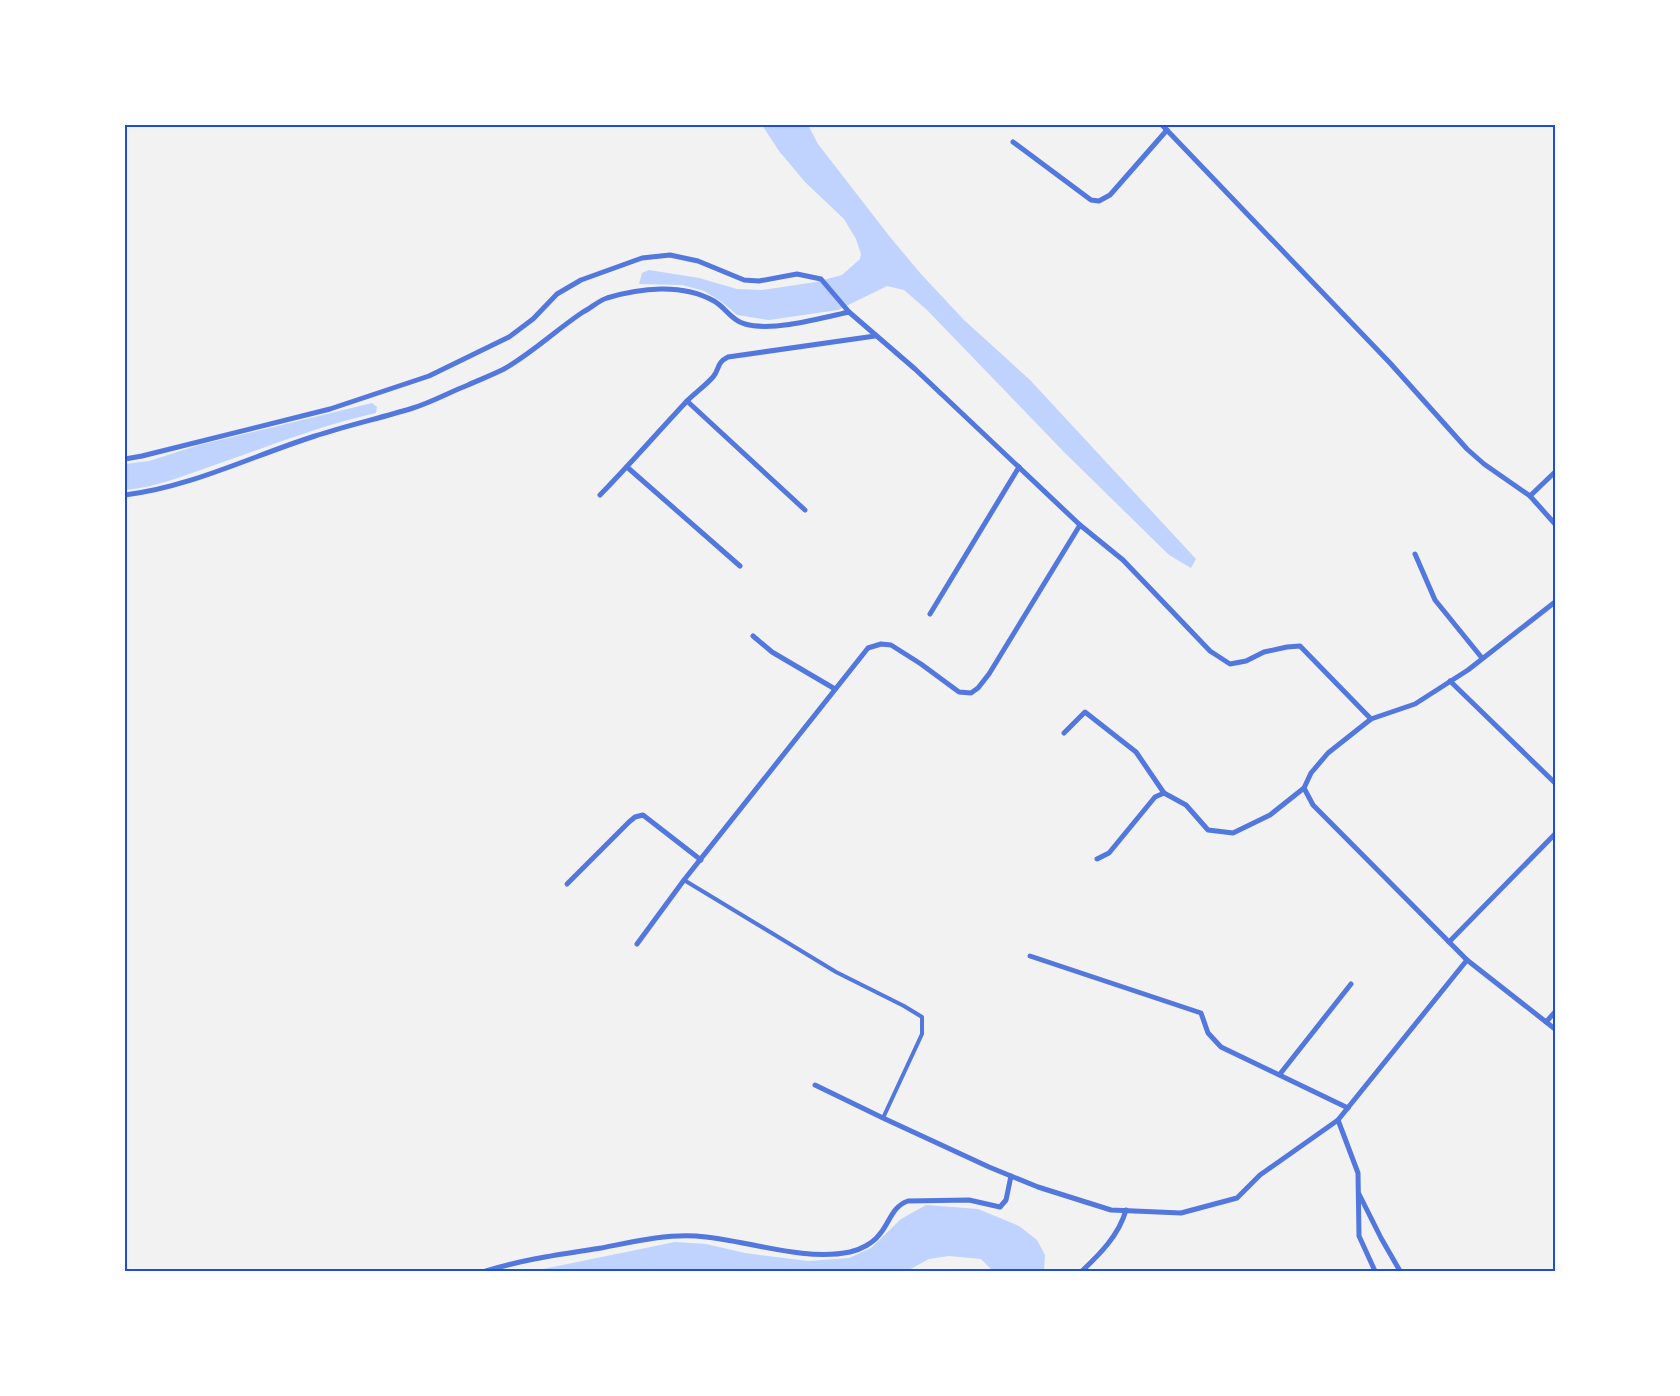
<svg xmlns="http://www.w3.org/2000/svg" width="1680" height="1396" font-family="Overpass,sans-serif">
  <rect width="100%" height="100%" fill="#f2f2f2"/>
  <g fill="#bfd3fe">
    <path d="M762,125H808L818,144L890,237L921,274L964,320L1030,380L1196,559L1191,568L1169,555L1063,451L927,310L904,290L887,286L838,310L769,320L737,315L722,302L704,291L682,285L639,284L642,273L649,270L699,278L737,289L762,290L816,282L842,275L860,259L861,254L856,239L844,219L805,182L779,151Z"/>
    <path d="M372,403L377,407L376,413C318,426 262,449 206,468C180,477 152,488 125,490V464L149,461L199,445Z"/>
    <path d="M926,1205L978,1209L1019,1226L1037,1240L1045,1255L1044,1271H993L981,1259L949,1256L929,1259L907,1271H533L675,1242L706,1244L745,1253L808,1261L849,1258L871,1248L901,1219Z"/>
  </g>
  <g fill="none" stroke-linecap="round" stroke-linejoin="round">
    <path stroke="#5277de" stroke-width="4" d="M684,880L836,972L904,1006L922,1017V1034L883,1118"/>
    <g stroke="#5277de" stroke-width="5">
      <path d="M1162,125L1390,363L1467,449L1484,464L1530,496L1555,524"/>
      <path d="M1013,142L1091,200L1099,201L1110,195L1167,130"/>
      <path d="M687,401L805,510"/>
      <path d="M125,459L142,456L330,409L429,376L509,337L533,319L557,294L581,280L642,258L670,255L698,261L744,280L759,281L797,274L821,279L849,312L915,369L1080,525"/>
      <path d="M627,467L740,566"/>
      <path d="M125,495C191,487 252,456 315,436C348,425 381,418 413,408C432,402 450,392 468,385C479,380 492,375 504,369C532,353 556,330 583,312C591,308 598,301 607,298C640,288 682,283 714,301C725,307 732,321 745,324C772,332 822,318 849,312"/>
      <path d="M600,495C630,464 658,432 687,401C695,393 705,386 713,377C720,369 716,363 728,357L875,336"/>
      <path d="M1530,496L1555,472"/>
      <path d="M1415,554L1435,600L1482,658"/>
      <path d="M1555,602L1468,670L1415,704L1371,719L1328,753L1311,773L1304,788L1313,805L1467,960L1555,1029"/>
      <path d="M930,614L1019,467"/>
      <path d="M753,636L772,652L835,689"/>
      <path d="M1450,681L1555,783"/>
      <path d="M1064,733L1085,712L1136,752L1164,793"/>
      <path d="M1097,859L1109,853L1155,797L1164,793L1186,805L1208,830L1233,833L1270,815L1304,788"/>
      <path d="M567,884L629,822L635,817L643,815L701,860"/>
      <path d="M1449,942L1555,834"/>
      <path d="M637,944L684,880L868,648L881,644L891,645L921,664L959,692L971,693L978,688L989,674L1080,525L1123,560L1210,651L1230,664L1246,661L1264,652L1287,647L1300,646L1371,719"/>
      <path d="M1030,956L1201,1013L1208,1033L1221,1047L1348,1108"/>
      <path d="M1546,1022L1555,1012"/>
      <path d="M1280,1074L1351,984"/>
      <path d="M815,1085L883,1118L989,1167L1038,1187L1111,1210L1181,1213L1237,1198L1260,1175L1338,1120L1358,1173L1359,1236L1375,1271"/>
      <path d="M1338,1120L1467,960"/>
      <path d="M1359,1194L1381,1238L1400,1271"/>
      <path d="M486,1271C524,1259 563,1254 601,1248C632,1242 665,1234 696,1236C744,1239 802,1262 850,1252C860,1250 873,1243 879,1235C890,1223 891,1207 908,1201L969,1200L1000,1207L1006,1200L1011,1176"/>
      <path d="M1082,1271C1100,1254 1119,1235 1126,1210"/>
    </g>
  </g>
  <rect width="1680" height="1396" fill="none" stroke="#ffffff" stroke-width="252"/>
  <rect x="126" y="126" width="1428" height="1144" fill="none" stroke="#1d4ed8" stroke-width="2"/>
</svg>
